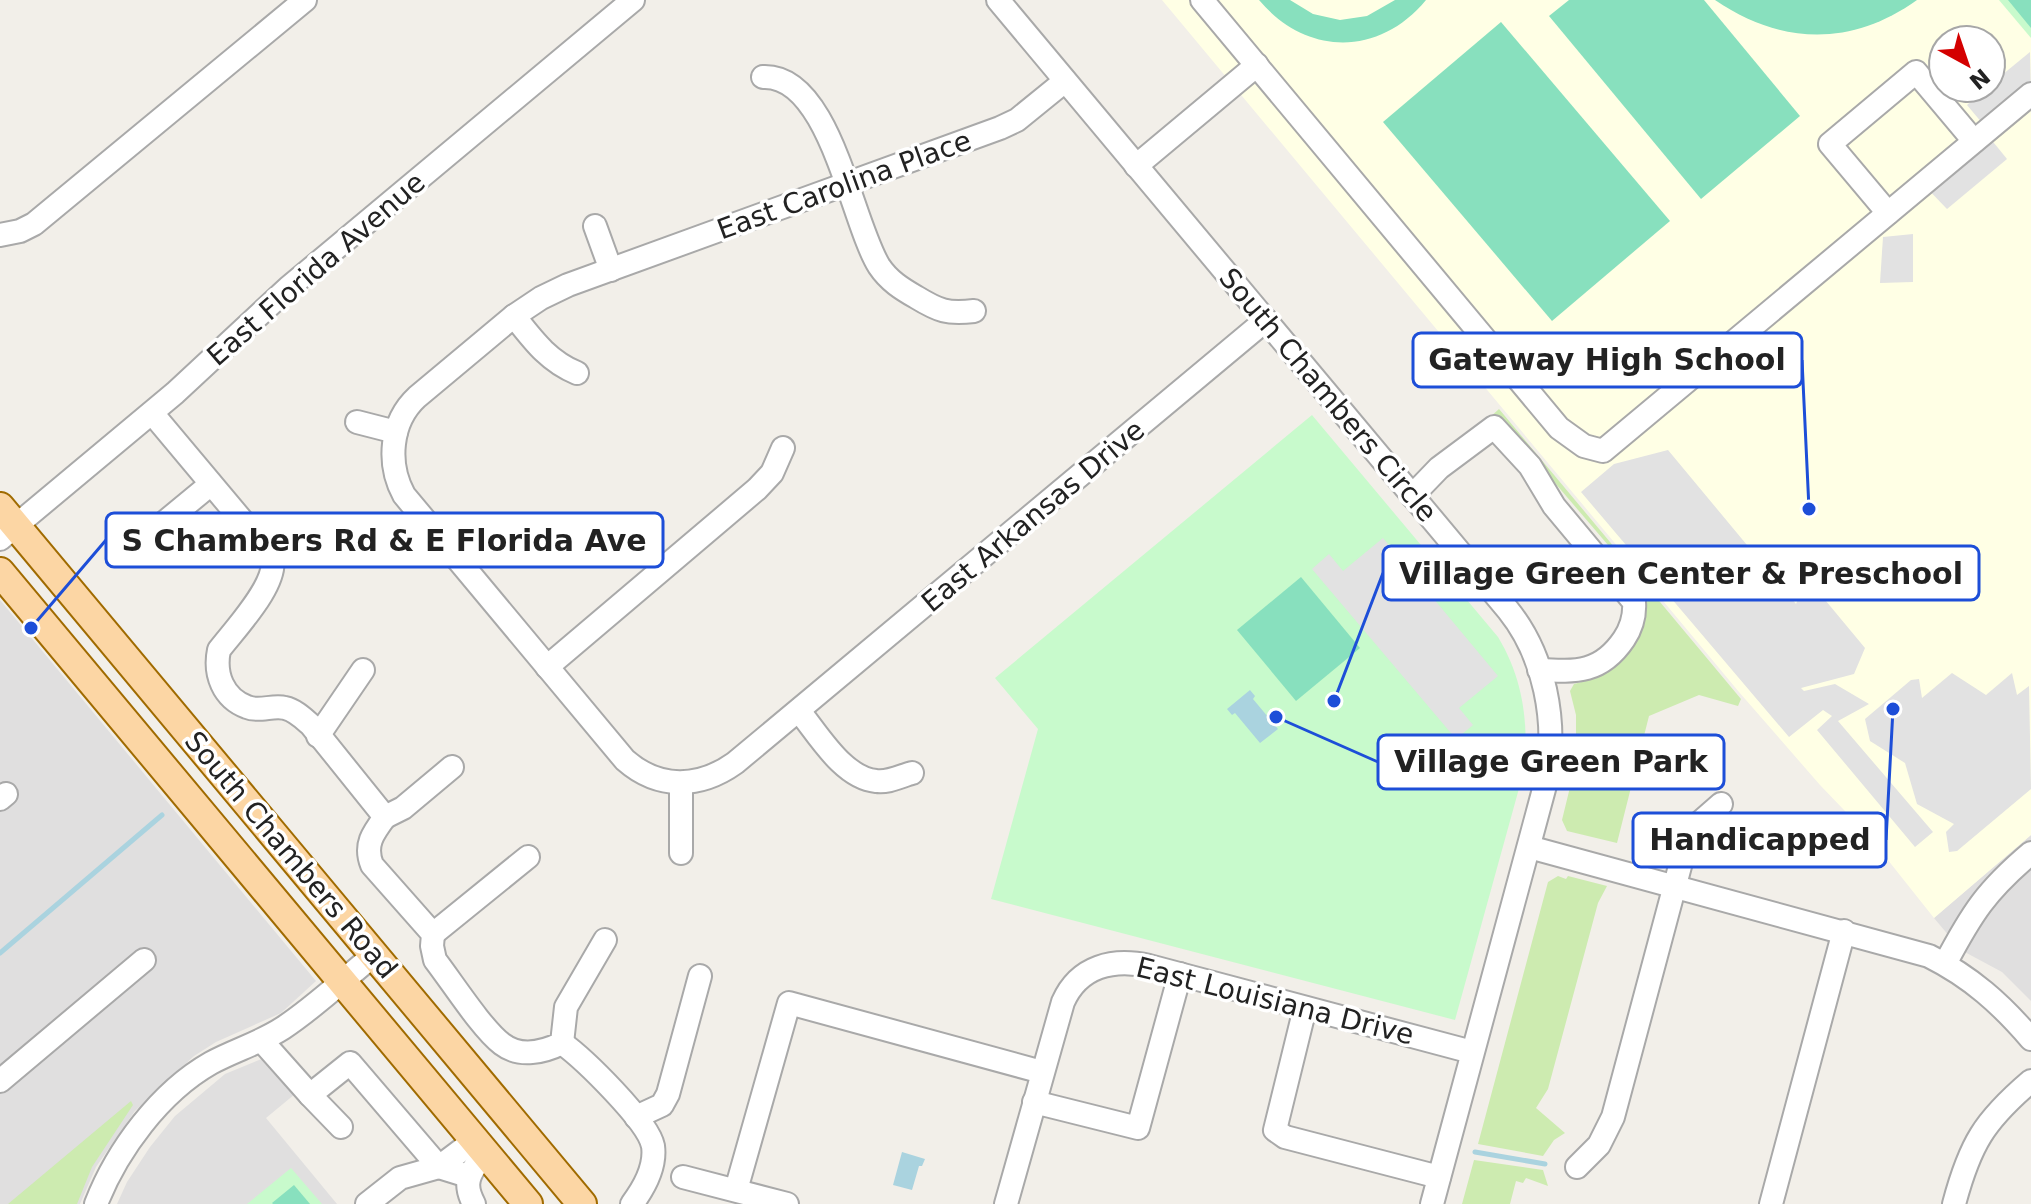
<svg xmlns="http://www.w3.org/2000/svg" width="2031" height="1204" font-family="'DejaVu Sans',sans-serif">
  <rect width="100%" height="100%" fill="#f2efe9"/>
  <g fill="#e0dfdf">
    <path d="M0,600L316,981L281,1013L216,1042L194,1056L135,1111L96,1167L80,1204H0Z"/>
    <path d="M2031,835V1001L2002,972L1961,950L1934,918Z"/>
    <path d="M264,1058L295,1094L266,1118L337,1204H117L127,1182L150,1147L175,1116L225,1074Z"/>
  </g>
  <path fill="#ffffe5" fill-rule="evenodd" d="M1162,0H2031V835L1934,918L1868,835L1820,785L1739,692ZM1943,40H1991V88H1943Z"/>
  <g fill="#cdebb0">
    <path d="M1499,409L1741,699L1738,706L1699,695L1649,716L1617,843L1567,831L1562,820L1572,779L1576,739V715L1570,691L1574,684C1628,672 1638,644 1649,593L1508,428L1488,419Z"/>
    <path d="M1558,876L1566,879L1568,876L1607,886L1598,903L1548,1089L1536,1108L1565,1133L1554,1140L1543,1156L1478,1144L1548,882Z"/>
    <path d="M131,1101L133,1105L92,1167L77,1204H8Z"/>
    <path d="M1474,1160L1543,1170L1548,1186L1526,1178L1523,1183L1516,1181L1510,1204H1462Z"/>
  </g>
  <g fill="#c8facc">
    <path d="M1999,0H2031V38Z"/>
    <path d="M1312,415L1498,637C1523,678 1530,726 1523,774L1455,1020L991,899L1038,729L995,678Z"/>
    <path d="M291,1168L322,1204H247Z"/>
  </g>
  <g fill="#88e0be">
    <path d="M1259,0H1290L1313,14L1340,20L1367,16L1395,0H1426C1379,57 1306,56 1259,0Z"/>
    <path d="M1569,0H1704L1800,116L1701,199L1549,16Z"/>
    <path d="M1715,0H1917C1851,47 1781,45 1715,0Z"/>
    <path d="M2008,0H2031V28Z"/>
    <path d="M1501,22L1670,221L1552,321L1383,122Z"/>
    <path d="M1301,577L1360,648L1296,701L1237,630Z"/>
    <path d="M294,1185L310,1204H273L272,1203Z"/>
  </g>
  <g fill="#e2e2e2">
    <path d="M2030,52L2031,94L1988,130L1967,105L1987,88H1991V84Z"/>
    <path d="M1985,132L2007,159L1947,209L1923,184Z"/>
    <path d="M1913,234V282L1880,283L1883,237Z"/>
    <path d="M1668,450L1796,604L1806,581L1811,583L1865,648L1854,674L1801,688L1804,691L1835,684L1869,704L1838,721L1933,832L1915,847L1817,730L1832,716L1823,710L1789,737L1581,492L1614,464Z"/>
    <path d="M1383,538L1498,676L1459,708L1473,725L1456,739L1312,569L1329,554L1343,571Z"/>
    <path d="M1952,673L1986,695L2012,673L2017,695L2029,686L2031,789L1957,851L1949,852L1946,832L1954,824L1917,804L1905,763L1870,741L1865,719L1911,680L1919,679L1922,698Z"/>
  </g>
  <g fill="#aad3df">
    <path d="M1250,690L1255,696L1253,699L1278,729L1260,743L1235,713L1232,715L1227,709Z"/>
    <path d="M902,1152L925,1159L922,1166H919L912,1190L893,1185Z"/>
  </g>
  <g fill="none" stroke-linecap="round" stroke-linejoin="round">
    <g stroke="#aad3df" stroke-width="5">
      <path d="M0,953L162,815"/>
      <path d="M1475,1152L1545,1164"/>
    </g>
    <g stroke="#a9a9a9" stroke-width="26">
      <g id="minor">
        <path d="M998,0L1508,610C1545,656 1557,721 1547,778L1432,1204"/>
        <path d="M1202,0L1559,428L1584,446L1603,451L2031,94"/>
        <path d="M763,77C830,74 851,221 879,266C889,281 902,289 916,297C939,311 947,314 974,311"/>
        <path d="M1065,81L1017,120L1000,128L568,285L541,298L514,316L417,397C390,422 387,464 404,495L625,760C659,790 700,788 735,763L1266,320"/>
        <path d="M1136,166L1257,65"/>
        <path d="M1888,213L1830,144L1916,72L1974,141"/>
        <path d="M595,226L611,270"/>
        <path d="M0,235L20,231L34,224L305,0"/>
        <path d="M514,316C533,340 548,361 577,373"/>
        <path d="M152,413L271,555C282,580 235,629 219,650C214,674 223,698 247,707C259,712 273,705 285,708C295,710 304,719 311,725L385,817C373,833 364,845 372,865L433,934L432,946L435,960C452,982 482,1029 502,1044C520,1058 544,1052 562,1043L566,1007L605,940"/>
        <path d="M357,422L396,432"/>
        <path d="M1412,496L1439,468L1494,427L1530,466L1554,506L1634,602C1635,615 1632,627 1624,639C1601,673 1577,672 1539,670"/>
        <path d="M148,536L211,484"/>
        <path d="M0,539L175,393L288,288L633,0"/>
        <path d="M547,667L757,489L772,473L783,448"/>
        <path d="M799,711C818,734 843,778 876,781C888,783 901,776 912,773"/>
        <path d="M318,736L363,670"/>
        <path d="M681,783V853"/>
        <path d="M0,799L6,794"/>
        <path d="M385,817L403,808L452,767"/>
        <path d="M1529,847L1929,956C1971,977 2001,1004 2031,1039"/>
        <path d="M433,934L528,857"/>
        <path d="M1945,964C1972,913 1986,891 2031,853"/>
        <path d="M1305,1008L1275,1130L1285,1137L1439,1177"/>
        <path d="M262,1041L310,1095"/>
        <path d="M562,1043C584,1059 648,1121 653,1146C656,1167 644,1188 632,1204"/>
        <path d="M0,1081L144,960"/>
        <path d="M1034,1102L1138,1128L1180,974"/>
        <path d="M636,1117L662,1105L668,1094L700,976"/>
        <path d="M341,1127L310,1095L350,1063L439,1167L468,1176"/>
        <path d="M1577,1167L1599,1145L1613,1117L1687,840L1697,825L1721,804"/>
        <path d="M683,1177L787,1204"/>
        <path d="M736,1190L789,1003L1042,1072"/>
        <path d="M96,1204C117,1150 160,1092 211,1063C235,1050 260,1043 283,1028C315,1007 344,979 374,955"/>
        <path d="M367,1204L400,1178L439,1167L475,1140"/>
        <path d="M474,1204C466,1189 466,1179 476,1165"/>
        <path d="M1006,1204L1063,1002C1079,966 1113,958 1149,966L1472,1052"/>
        <path d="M1771,1204L1844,931"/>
        <path d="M1954,1204C1970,1144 1984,1121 2031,1081"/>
      </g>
    </g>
    <g stroke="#a06b00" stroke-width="32">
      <g id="major">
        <path d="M0,507L582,1204"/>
        <path d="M0,572L528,1204"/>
      </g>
    </g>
    <use href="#minor" stroke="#fff" stroke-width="22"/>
    <use href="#major" stroke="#fcd6a4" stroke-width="28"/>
  </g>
  <g text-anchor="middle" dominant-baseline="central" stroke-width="7" stroke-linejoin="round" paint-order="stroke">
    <g font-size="28" fill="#222" stroke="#fff">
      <text transform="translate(844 185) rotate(-20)">East Carolina Place</text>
      <text transform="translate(316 269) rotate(-41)">East Florida Avenue</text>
      <text transform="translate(1328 395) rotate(50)">South Chambers Circle</text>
      <text transform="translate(1033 516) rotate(-40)">East Arkansas Drive</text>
      <text transform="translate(291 855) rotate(50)">South Chambers Road</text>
      <text transform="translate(1275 1001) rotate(14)">East Louisiana Drive</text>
    </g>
  </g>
  <path fill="none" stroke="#1d4ed8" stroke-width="3" d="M1809 509L1802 360M31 628L106 540M1334 701L1383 573M1276 717L1378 762M1893 709L1886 840"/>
  <g fill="#1d4ed8" stroke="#fff" stroke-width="3">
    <circle cx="1809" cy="509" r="8"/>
    <circle cx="31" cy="628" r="8"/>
    <circle cx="1334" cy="701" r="8"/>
    <circle cx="1276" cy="717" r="8"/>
    <circle cx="1893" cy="709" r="8"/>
  </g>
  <g fill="#fff" stroke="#1d4ed8" stroke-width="3">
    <rect x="1413" y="333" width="389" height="54" rx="8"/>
    <rect x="106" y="513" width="557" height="54" rx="8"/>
    <rect x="1383" y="546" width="596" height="54" rx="8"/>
    <rect x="1378" y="735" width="346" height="54" rx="8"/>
    <rect x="1633" y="813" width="253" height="54" rx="8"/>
  </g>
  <g font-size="30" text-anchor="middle" font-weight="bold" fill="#222">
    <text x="1607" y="370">Gateway High School</text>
    <text x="384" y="551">S Chambers Rd &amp; E Florida Ave</text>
    <text x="1681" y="584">Village Green Center &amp; Preschool</text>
    <text x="1551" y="772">Village Green Park</text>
    <text x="1760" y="850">Handicapped</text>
  </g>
  <g transform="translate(1967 64) rotate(140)"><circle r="38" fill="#ffffff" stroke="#a7a7a7" stroke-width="2"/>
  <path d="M0-6L14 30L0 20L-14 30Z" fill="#d40000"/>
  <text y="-12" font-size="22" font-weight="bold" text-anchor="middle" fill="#222222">N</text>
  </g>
</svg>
